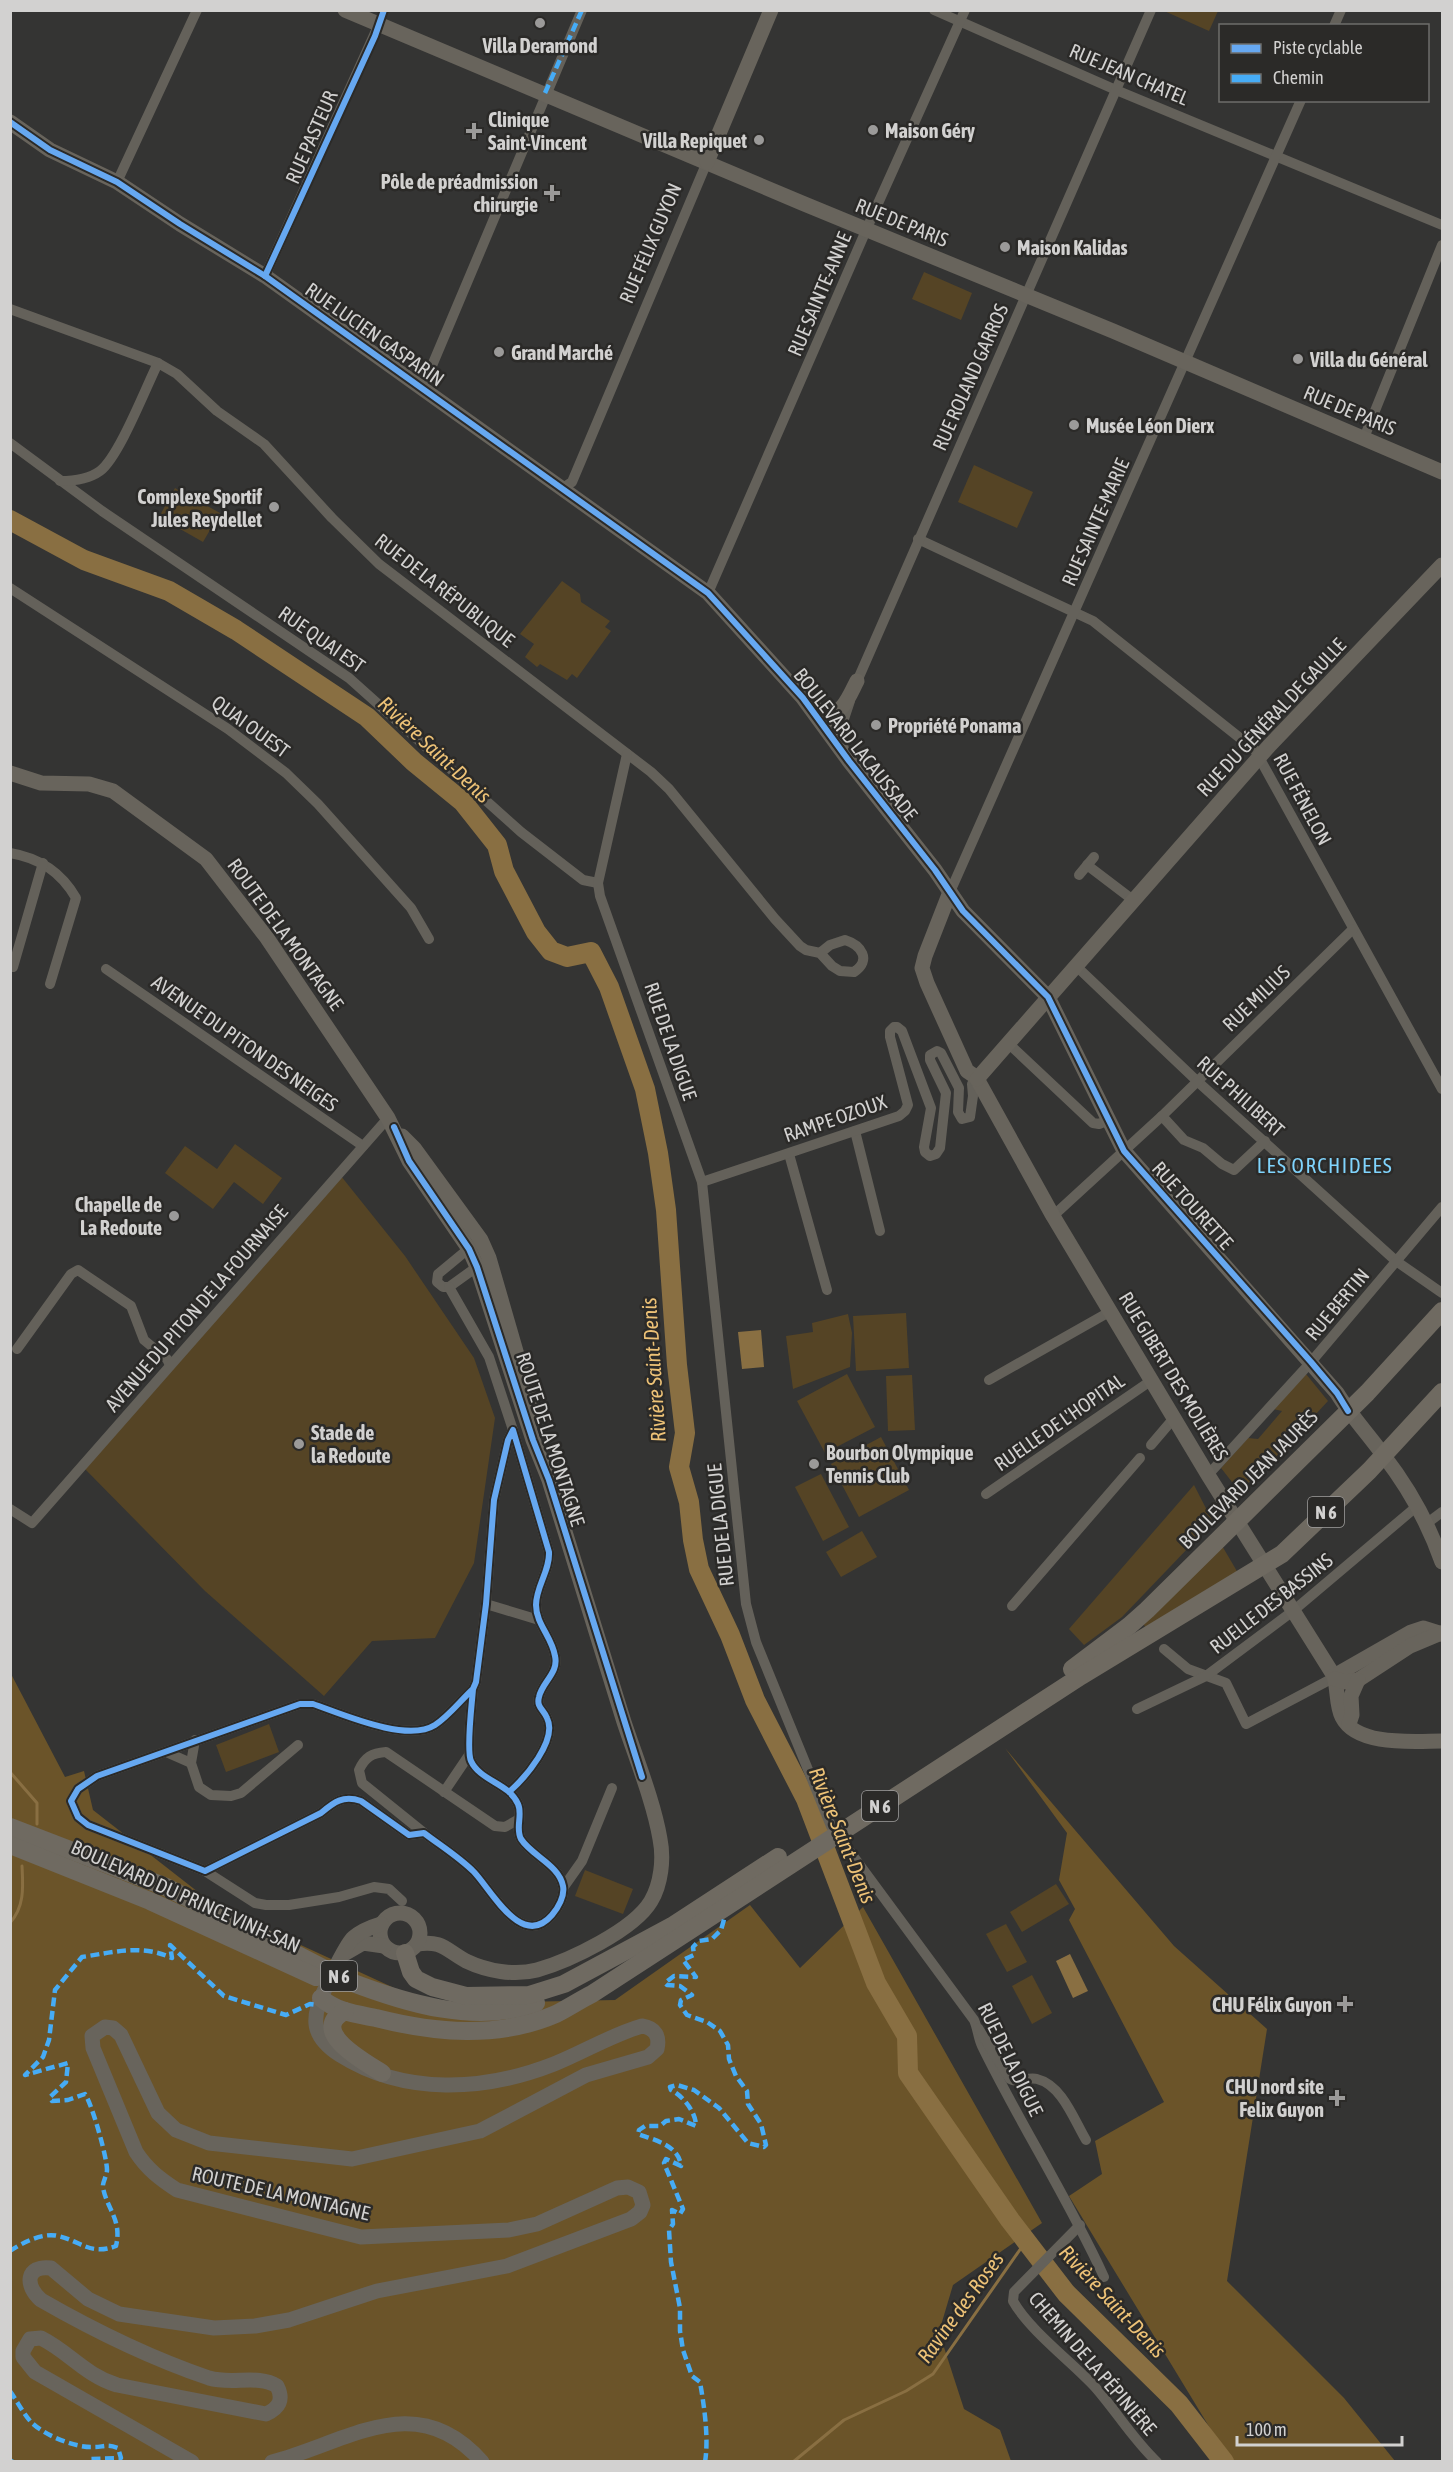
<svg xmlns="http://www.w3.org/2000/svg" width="1453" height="2472" font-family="'Asap Condensed',sans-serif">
  <rect width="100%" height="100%" fill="#343433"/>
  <g fill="#554425">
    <path d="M1162,10H1218V11L1209,31Z"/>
    <path d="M924,272L972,293L961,320L912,299Z"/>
    <path d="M974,465L1033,492L1017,528L958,502Z"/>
    <path d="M175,488L220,513L203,542L159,517Z"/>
    <path d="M562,581L580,594L581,602L610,621L605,627L611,631L577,678L572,674L567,680L540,664L537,667L525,657L534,644L520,634Z"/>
    <path d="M235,1144L282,1178L263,1204L234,1182L213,1209L165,1173L185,1146L217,1169Z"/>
    <path d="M341,1176L405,1256L474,1358L495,1418L474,1563L435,1638L372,1641L324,1696L205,1591L85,1469Z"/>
    <path d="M906,1313L909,1368L856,1371L853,1316Z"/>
    <path d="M848,1314L852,1333L850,1367L793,1389L786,1336L813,1332L812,1323Z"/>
    <path d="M847,1374L875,1427L825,1453L797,1401Z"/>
    <path d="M1306,1374L1328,1401L1268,1466L1239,1491L1221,1468L1248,1438L1258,1439L1282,1411L1273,1409Z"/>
    <path d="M912,1375L915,1430L888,1431L886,1376Z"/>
    <path d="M881,1437L909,1490L859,1517L831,1464Z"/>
    <path d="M821,1474L849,1527L823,1541L795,1487Z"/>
    <path d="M1194,1485L1213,1522L1122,1617L1084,1645L1069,1629Z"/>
    <path d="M862,1531L877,1557L841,1577L826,1552Z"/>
    <path d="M1221,1544L1238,1573L1145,1627L1143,1622Z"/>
    <path d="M269,1724L279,1752L226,1772L216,1745Z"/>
    <path d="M585,1870L633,1889L623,1914L575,1896Z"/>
    <path d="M1056,1884L1069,1904L1022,1932L1010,1912Z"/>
    <path d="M1006,1924L1027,1962L1007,1972L986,1934Z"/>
    <path d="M1032,1975L1052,2013L1032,2024L1012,1986Z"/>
  </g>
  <g fill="#6b5429">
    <path d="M10,1672L65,1777L84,1771L93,1810L216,1906L429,2004L615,2000L750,1905L800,1968L863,1907L1042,2223L953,2285L939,2332L964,2409L1000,2430L1011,2461H11Z"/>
    <path d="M1005,1748L1174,1946L1267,2029L1227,2281L1344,2398L1395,2461H1230L1069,2196L1102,2174L1095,2141L1164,2102L1069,1920L1075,1909L1059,1880L1067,1833Z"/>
  </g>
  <g fill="#896f42">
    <path d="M761,1330L764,1367L742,1369L738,1332Z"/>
    <path d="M1070,1954L1088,1991L1073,1998L1056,1961Z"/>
  </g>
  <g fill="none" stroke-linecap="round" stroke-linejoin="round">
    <g stroke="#896f42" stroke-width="3">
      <path d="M10,1772L37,1803V1824"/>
      <path d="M10,1923C25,1906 23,1886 22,1866"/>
      <path d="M793,2462L844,2420L906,2391L933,2374L1026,2241"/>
    </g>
    <path stroke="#896f42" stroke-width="20" d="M10,520L84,560L169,591L236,630L367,717L414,762L463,802L497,845L504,871L536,932L551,951L567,957L591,952L609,987L645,1089L658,1153L666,1210L677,1365L685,1433L679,1467L689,1502L693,1540L699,1569L730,1635L755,1700L806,1799L876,1983L907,2036L908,2073L1010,2220L1066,2293L1179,2404L1224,2462"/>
    <g stroke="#64615a" stroke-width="10">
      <path d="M934,10L1116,90L1442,225"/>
      <path d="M1334,26L1341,10"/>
      <path d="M117,182L197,10"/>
      <path d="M265,276L379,24"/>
      <path d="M10,309L158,363L177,374L217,411L264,444L332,518L379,564L651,772L669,789L775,919L800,946L806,950L820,953L832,966L840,971L854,972C872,960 861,945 845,940L830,945L820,953"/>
      <path d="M423,387L582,10"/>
      <path d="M1364,438L1442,245"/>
      <path d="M10,443L102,511L349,678L521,832L583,880L598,883"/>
      <path d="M60,481C74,481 89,479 100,471C119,457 146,387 158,363"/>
      <path d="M563,488L572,482L707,162"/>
      <path d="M918,539L1093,621L1255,750L1442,1089"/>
      <path d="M10,588L228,729L286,773L318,804L411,908L429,939"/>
      <path d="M708,593L871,219L965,10"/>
      <path d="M855,686L1151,10"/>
      <path d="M844,749L840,731L850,701"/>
      <path d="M627,754L598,883L600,896L702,1182L746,1604L756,1642L831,1826L974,2020C978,2029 978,2038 982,2046C1020,2124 1068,2198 1104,2277"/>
      <path d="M10,853C40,858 61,872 76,898L50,984"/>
      <path d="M1087,865L1133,900"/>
      <path d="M1079,875L1094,857"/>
      <path d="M950,892L1301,100"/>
      <path d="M1075,965L1197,1081L1396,1261L1442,1293"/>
      <path d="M13,967L43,863"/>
      <path d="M106,969L363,1146"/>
      <path d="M1008,1043L1093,1123L1099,1124L1109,1120"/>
      <path d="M1162,1116L1184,1140L1203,1148L1222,1164L1234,1170L1265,1141"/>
      <path d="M855,1131L880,1231"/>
      <path d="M789,1154L827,1290"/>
      <path d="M702,1182L899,1116L905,1111L908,1105L890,1037V1031L894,1027H897L902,1031L931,1108L924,1147L925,1152L930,1156L936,1154L940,1148L946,1093L930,1060V1055L937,1051L941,1053L959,1088L958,1112L962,1119L970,1117L973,1096L972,1084L977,1079"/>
      <path d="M1053,1216L1162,1116L1353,929"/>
      <path d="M473,1245L438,1274L437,1282L443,1287H449L481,1264"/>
      <path d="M449,1287L489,1357L513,1430"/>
      <path d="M17,1349L71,1274L78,1270L131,1306L144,1340L167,1359L170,1365"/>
      <path d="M989,1380L1111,1311"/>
      <path d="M1151,1445L1174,1418"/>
      <path d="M1208,1475L1311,1362L1442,1207"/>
      <path d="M986,1494L1152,1380"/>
      <path d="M10,1509L32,1523L388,1118"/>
      <path d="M1426,1524L1442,1512"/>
      <path d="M486,1604L539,1620"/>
      <path d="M1012,1606L1140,1458"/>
      <path d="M1164,1649L1188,1669L1226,1683L1246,1724L1335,1677"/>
      <path d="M473,1689C472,1703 466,1750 471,1761C480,1781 509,1783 518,1804C523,1815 515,1828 521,1839C532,1856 559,1865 563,1886C565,1896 558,1908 552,1915C522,1950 492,1891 474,1872C459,1857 441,1846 424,1833L409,1835L361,1801C343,1795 334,1802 321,1813L205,1871L88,1825L78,1817L71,1801L78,1789L97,1776L300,1704H313C342,1714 407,1743 435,1725C449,1716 461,1700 473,1689L476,1682L486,1604L494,1500L508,1440L513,1430L549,1552C550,1571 536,1586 536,1605C536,1624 552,1637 555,1656C559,1673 542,1682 539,1697C536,1707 544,1710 547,1718C558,1740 525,1778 509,1792"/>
      <path d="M1137,1709L1206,1676L1293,1611L1416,1507"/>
      <path d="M195,1740L191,1763L199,1787L211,1795L231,1796L241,1793L298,1745"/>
      <path d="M166,1752L191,1763"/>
      <path d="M444,1792L469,1755"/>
      <path d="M424,1833L362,1783L359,1770C365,1757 372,1753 386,1752L495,1826L505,1827L519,1819"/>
      <path d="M205,1871L255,1903L266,1905H289L339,1897L374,1887L389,1889L402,1901"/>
      <path d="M563,1888L582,1861L612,1788"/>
      <path d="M978,2028L1010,2079C1018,2084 1028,2076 1037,2079C1062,2085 1074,2120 1086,2140"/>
      <path d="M1080,2225L1014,2292L1013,2301C1029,2330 1072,2362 1095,2387C1117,2412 1132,2438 1157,2462"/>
    </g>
    <g stroke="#68645c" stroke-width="15">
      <path d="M345,10L802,203L1113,331L1442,472"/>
      <path d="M10,122L50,150L117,182L180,224L265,276L708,593L803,698L849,761L935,870L963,911L1048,997L1124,1151L1337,1393C1351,1416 1369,1435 1384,1456C1408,1487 1429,1525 1442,1562"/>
      <path d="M707,162L771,10"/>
      <path d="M812,705L824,715C844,714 849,696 857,681"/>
      <path d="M10,773L41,783L89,784L113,791L206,859L267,938L388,1118L409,1161L469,1249L477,1267L533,1440L549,1480C574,1561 599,1641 624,1722C636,1758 654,1803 660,1839C664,1859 661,1884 651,1901C634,1930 569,1961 537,1970C514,1976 487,1971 466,1961C446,1950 442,1940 417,1944"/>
      <path d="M950,892L925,956L922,968L927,983L967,1071L976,1077L1053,1216L1208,1475L1334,1676C1338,1689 1336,1705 1342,1717C1357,1747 1415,1741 1442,1741"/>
      <path d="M977,1079L1269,746L1442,565"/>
      <path d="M402,1136L414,1148L481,1240L489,1258L533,1410"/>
      <path d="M1334,1676L1411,1632L1423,1628L1442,1634"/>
      <path d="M1335,1679L1346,1682L1358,1680L1410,1646L1441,1633"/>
      <path d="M1349,1724L1352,1715L1351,1696L1358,1680"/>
      <circle cx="400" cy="1933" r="20"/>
      <path d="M344,1954L363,1943L384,1946"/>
      <path d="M192,2462L35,2372L23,2357V2351L30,2339L41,2338C69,2352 85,2375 117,2385L266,2414C279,2408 284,2400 277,2386C258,2374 232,2385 209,2378C150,2358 95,2331 41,2300C25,2286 25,2265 51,2268L88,2299L119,2314L214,2328L255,2326L289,2320L377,2291L507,2266L631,2219L640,2212L643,2205L639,2192L628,2187L617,2188L537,2224L509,2230L361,2237L177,2190C160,2179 147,2169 136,2152L93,2048L92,2036L105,2027L113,2028L121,2035L158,2113L176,2130L209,2143L352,2159L480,2131L586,2075L648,2057L657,2049C660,2036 655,2028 642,2026C611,2035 584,2052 554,2064C485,2091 405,2096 340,2055C312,2037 310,2019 325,1989C329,1980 347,1943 353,1938C361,1931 371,1927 381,1924"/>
      <path d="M272,2462C348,2442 417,2387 482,2462"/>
    </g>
    <g stroke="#6f6a61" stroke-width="18">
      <path d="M1072,1669L1129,1626L1147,1610L1367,1393L1442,1311"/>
      <path d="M10,1827L166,1887L348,1981C405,2003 475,2025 536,2003"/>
      <path d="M10,1845L150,1901L316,1977"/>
      <path d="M405,1953L411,1972L416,1979L432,1987L466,1996L529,1995L564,1984L672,1926L778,1857"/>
      <path d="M321,1998C337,2012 356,2014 376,2018C435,2033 498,2039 556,2014C568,2008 580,2000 592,1994L1081,1676L1282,1554L1369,1471L1442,1392"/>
      <path d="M345,2011C307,2031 365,2062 382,2073"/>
    </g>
    <g stroke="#46acf6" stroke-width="4.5" stroke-dasharray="9 4.5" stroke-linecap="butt">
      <path d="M545,93L582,10"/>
      <path d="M10,2251C22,2243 43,2232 58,2236C81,2241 90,2256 116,2246C122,2220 108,2211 103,2188C102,2182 107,2176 107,2170C107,2157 92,2104 85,2094L68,2100L52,2101L50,2097L66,2082L68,2063L25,2075L43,2057L49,2040L55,1990L82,1957C115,1952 141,1944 172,1958L170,1945L224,1996L286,2015L310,2004L318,2005"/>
      <path d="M10,2391C17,2401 23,2413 31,2422C44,2435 73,2447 91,2447C103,2448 105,2443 118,2448L121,2458L89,2459L90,2462"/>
      <path d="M10,2460L13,2462"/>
      <path d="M705,2462C709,2438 704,2405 700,2382L692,2376L683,2350L680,2331V2308L671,2262L669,2230L673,2224L672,2210L680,2214L683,2209L664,2163L666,2159L681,2166C679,2145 654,2140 638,2134L639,2130L645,2126H660L666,2121L679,2119L696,2126C696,2112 683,2096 671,2090L670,2087L677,2085L694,2090L719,2108L748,2143L764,2147L766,2145L761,2124L748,2104L747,2091L736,2076L729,2059L728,2045L720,2031L707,2022L687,2015L680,2005L681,2000L692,1995L680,1986L667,1985L665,1983L674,1976L696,1977L683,1960L694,1955L693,1947L699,1941L712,1939L721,1930L725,1916"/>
    </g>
    <g stroke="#2b2a28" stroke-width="10">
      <g id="cycleway">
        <path d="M10,122L50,150L117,182L180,224L265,276L708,593L803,698L849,761L935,870L963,911L1048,997L1124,1151L1311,1362L1337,1393L1348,1411"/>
        <path d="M265,276L375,36L384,10"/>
        <path d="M394,1127L409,1161L469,1249L477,1267L533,1440L549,1480L642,1777"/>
        <path d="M473,1689C472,1703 466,1750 471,1761C480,1781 509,1783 518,1804C523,1815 515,1828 521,1839C532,1856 559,1865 563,1886C565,1896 558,1908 552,1915C522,1950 492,1891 474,1872C459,1857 441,1846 424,1833L409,1835L361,1801C343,1795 334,1802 321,1813L205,1871L88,1825L78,1817L71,1801L78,1789L97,1776L300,1704H313C342,1714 407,1743 435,1725C449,1716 461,1700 473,1689L476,1682L486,1604L494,1500L508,1440L513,1430L549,1552C550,1571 536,1586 536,1605C536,1624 552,1637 555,1656C559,1673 542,1682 539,1697C536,1707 544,1710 547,1718C558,1740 525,1778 509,1792"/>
      </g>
    </g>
    <use href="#cycleway" stroke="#66a8f1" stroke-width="6"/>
  </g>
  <g fill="#9b9a99" stroke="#2b2a28" stroke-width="2">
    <circle cx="540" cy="23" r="6"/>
    <circle cx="873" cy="130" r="6"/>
    <path d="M471 122h6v6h6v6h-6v6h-6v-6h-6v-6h6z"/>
    <circle cx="759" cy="140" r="6"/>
    <path d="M549 184h6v6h6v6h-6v6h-6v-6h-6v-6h6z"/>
    <circle cx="1005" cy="247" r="6"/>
    <circle cx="499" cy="352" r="6"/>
    <circle cx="1298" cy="359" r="6"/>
    <circle cx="1074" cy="425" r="6"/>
    <circle cx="274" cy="507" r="6"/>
    <circle cx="876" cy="725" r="6"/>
    <circle cx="174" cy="1216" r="6"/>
    <circle cx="299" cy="1444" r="6"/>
    <circle cx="814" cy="1464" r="6"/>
    <path d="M1342 1995h6v6h6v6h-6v6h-6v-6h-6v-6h6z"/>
    <path d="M1334 2089h6v6h6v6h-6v6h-6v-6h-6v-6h6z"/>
  </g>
  <g text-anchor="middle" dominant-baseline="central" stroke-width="5" stroke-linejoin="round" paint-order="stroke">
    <g fill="#2b2a28" stroke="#a09f9e" stroke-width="1.5">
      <rect x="1308" y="1497" width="36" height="30" rx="4.5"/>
      <rect x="862" y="1791" width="36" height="30" rx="4.5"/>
      <rect x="321" y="1961" width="36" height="30" rx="4.5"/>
    </g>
    <g font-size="18" font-weight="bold" fill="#d2d1d0">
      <text x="1326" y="1512">N 6</text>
      <text x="880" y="1806">N 6</text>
      <text x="339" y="1976">N 6</text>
    </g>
    <g font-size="20" font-weight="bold" fill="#d2d1d0" stroke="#2b2a28" text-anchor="start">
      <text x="540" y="45" text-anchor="middle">Villa Deramond</text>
      <text x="488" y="119">Clinique<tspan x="488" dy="23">Saint-Vincent</tspan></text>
      <text x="885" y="130">Maison Géry</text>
      <text x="747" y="140" text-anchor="end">Villa Repiquet</text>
      <text x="538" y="181" text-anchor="end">Pôle de préadmission<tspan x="538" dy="23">chirurgie</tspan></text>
      <text x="1017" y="247">Maison Kalidas</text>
      <text x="511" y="352">Grand Marché</text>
      <text x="1310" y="359">Villa du Général</text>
      <text x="1086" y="425">Musée Léon Dierx</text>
      <text x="262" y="496" text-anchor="end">Complexe Sportif<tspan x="262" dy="23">Jules Reydellet</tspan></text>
      <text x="888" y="725">Propriété Ponama</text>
      <text x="162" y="1204" text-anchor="end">Chapelle de<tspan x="162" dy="23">La Redoute</tspan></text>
      <text x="311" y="1432">Stade de<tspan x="311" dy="23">la Redoute</tspan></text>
      <text x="826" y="1452">Bourbon Olympique<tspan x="826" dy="23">Tennis Club</tspan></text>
      <text x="1332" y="2004" text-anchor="end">CHU Félix Guyon</text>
      <text x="1324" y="2086" text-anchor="end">CHU nord site<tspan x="1324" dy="23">Felix Guyon</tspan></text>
    </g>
    <g font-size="20" fill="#d2d1d0" stroke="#2b2a28">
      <text transform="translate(1129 74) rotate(23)">RUE JEAN CHATEL</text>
      <text transform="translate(311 137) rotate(-66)">RUE PASTEUR</text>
      <text transform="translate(902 222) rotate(22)">RUE DE PARIS</text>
      <text transform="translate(650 243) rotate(-67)">RUE FÉLIX GUYON</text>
      <text transform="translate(819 294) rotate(-67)">RUE SAINTE-ANNE</text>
      <text transform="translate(375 334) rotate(35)">RUE LUCIEN GASPARIN</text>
      <text transform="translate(970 377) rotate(-66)">RUE ROLAND GARROS</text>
      <text transform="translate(1350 410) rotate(23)">RUE DE PARIS</text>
      <text transform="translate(1095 522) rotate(-66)">RUE SAINTE-MARIE</text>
      <text transform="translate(445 590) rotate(38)">RUE DE LA RÉPUBLIQUE</text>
      <text transform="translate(322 639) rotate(35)">RUE QUAI EST</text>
      <text transform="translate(1271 717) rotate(-47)">RUE DU GÉNÉRAL DE GAULLE</text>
      <text transform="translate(251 726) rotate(36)">QUAI OUEST</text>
      <text transform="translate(856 744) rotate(52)">BOULEVARD LACAUSSADE</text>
      <text transform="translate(1303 799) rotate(62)">RUE FÉNELON</text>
      <text transform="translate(286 934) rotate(54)">ROUTE DE LA MONTAGNE</text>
      <text transform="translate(1256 998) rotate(-44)">RUE MILIUS</text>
      <text transform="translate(671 1041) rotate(71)">RUE DE LA DIGUE</text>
      <text transform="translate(245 1043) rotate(35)">AVENUE DU PITON DES NEIGES</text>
      <text transform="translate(1241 1096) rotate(42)">RUE PHILIBERT</text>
      <text transform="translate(835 1118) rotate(-19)">RAMPE OZOUX</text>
      <text transform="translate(1193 1205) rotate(48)">RUE TOURETTE</text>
      <text transform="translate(1337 1304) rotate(-50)">RUE BERTIN</text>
      <text transform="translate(196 1308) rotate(-49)">AVENUE DU PITON DE LA FOURNAISE</text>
      <text transform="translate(1174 1376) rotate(59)">RUE GIBERT DES MOLIÈRES</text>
      <text transform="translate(1059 1422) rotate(-35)">RUELLE DE L'HOPITAL</text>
      <text transform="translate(551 1439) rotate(72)">ROUTE DE LA MONTAGNE</text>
      <text transform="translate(1248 1479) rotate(-45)">BOULEVARD JEAN JAURÈS</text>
      <text transform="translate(720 1525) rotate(-96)">RUE DE LA DIGUE</text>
      <text transform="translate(1271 1603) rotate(-38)">RUELLE DES BASSINS</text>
      <text transform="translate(186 1896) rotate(24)">BOULEVARD DU PRINCE VINH-SAN</text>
      <text transform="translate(1011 2059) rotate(64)">RUE DE LA DIGUE</text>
      <text transform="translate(281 2193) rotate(13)">ROUTE DE LA MONTAGNE</text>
      <text transform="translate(1093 2363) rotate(49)">CHEMIN DE LA PÉPINIÈRE</text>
    </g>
    <g font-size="21" font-style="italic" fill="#edc277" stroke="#2b2a28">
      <text transform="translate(435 749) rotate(43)">Rivière Saint-Denis</text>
      <text transform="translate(653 1370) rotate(-94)">Rivière Saint-Denis</text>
      <text transform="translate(843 1835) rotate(68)">Rivière Saint-Denis</text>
      <text transform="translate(1113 2301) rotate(47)">Rivière Saint-Denis</text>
      <text transform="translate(960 2307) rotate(-54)">Ravine des Roses</text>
    </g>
    <g font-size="21" letter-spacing="1.5" fill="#80d4fd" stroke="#2b2a28">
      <text x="1325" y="1165">LES ORCHIDEES</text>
    </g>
  </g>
  <rect width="1453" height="2472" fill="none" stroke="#d2d1d0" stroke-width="24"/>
  <rect x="1219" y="24" width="210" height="78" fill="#2b2a28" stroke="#6e6d6b" stroke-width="1.5"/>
  <rect x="1231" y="44" width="30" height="9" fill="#66a8f1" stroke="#6e6d6b" stroke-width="1.5"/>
  <text x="1273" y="54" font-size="18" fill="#d2d1d0">Piste cyclable</text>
  <rect x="1231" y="74" width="30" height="9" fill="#46acf6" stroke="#6e6d6b" stroke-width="1.5"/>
  <text x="1273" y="84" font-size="18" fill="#d2d1d0">Chemin</text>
  <path d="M1237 2436v9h165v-9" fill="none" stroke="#d2d1d0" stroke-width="3"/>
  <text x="1246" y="2436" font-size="18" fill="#d2d1d0" stroke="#2b2a28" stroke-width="4.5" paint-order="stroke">100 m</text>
</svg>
